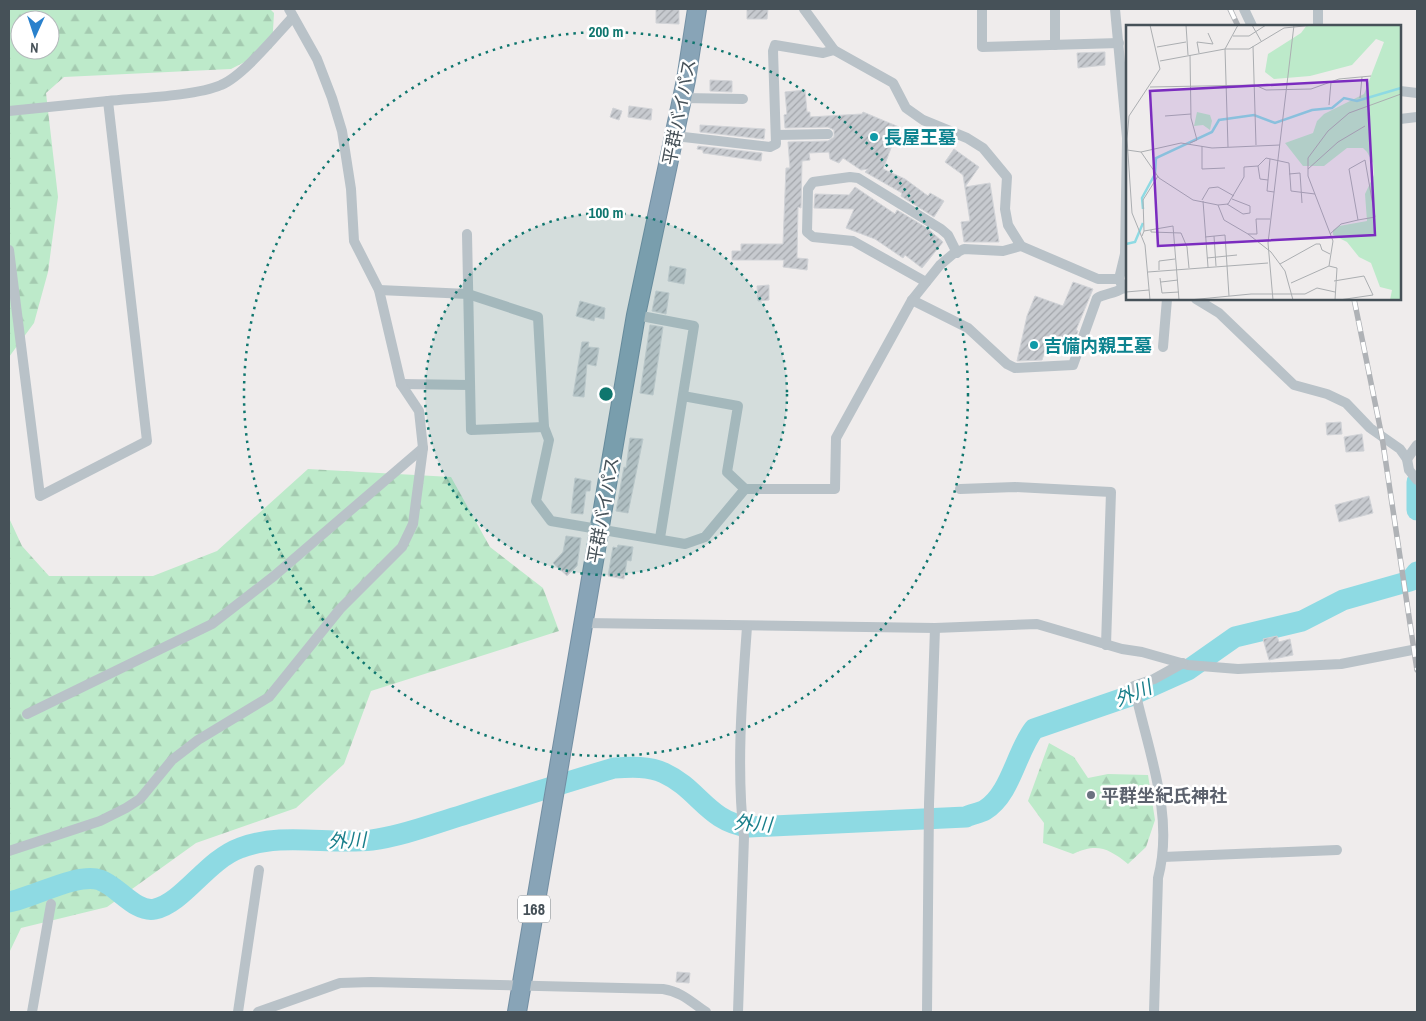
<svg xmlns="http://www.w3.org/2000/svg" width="1426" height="1021" font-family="'Archivo Narrow','Noto Sans JP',sans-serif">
  <defs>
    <pattern id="forest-firs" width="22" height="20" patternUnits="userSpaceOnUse" patternTransform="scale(1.25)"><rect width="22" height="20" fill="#bdeaca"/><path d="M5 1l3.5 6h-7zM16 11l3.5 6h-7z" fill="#a4cab0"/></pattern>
    <pattern id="building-hatch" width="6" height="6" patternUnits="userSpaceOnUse" patternTransform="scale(1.25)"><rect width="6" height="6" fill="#c7cacf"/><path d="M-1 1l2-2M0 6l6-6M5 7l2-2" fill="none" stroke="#a3a6ab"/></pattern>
  </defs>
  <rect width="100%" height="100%" fill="#efecec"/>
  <g fill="url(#forest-firs)" fill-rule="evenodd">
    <path d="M9,9H270L274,13L272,48L231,69L64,77L46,93L58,197L48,272L34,323L9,357ZM20,20H50V50H20Z"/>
    <path d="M308,469L451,477L490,547L543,588L559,631L371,691L344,764L296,808L196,843L107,907L21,928L9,953V518L22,546L49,576H153L217,551Z"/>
    <path d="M1049,743L1074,757L1088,778L1108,774L1148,775L1155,820L1146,847L1128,864C1108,848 1097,843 1073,854L1043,843L1044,823L1028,801Z"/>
  </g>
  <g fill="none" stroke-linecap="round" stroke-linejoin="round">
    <g stroke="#8edae3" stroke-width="21">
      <path d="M1417,482V510"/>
      <path d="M9,902C32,898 78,872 100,880C118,886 135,913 155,909C183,903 207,860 240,848C281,832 329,845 372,840C403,836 433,824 463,815C513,799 564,783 614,768C631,767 649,766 664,773C699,789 708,822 749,827L966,817C972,814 980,813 985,810C1011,794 1016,752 1034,729L1130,696L1188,670L1235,637L1302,621L1343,600L1410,581L1417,572"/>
    </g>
  </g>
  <g fill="url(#building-hatch)" stroke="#d1d3d7">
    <path d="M656,9H679V24L656,23Z"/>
    <path d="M747,9H768L767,19H747Z"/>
    <path d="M1105,52V65L1078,68L1077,53Z"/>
    <path d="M710,80L732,81V92L710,91Z"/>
    <path d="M805,90L807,112H810V117L862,114L863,112L899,127L883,169L905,179L928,196L930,193L944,201L934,217L904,198L901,196L902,193L865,172L868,169L861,170L843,158L839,163L830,159L829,152L809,153L810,160L802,161L801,208L798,207L797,258L808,259L807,270L783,267L784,260H732V251H741V244H783L786,168H790L788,142L828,141L834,137V130L828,127L785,128L784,115L787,114L785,92Z"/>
    <path d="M629,106L652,109L651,120L628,117Z"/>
    <path d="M613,108L622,111L619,120L610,117Z"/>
    <path d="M700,125L765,129L764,139L700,132Z"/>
    <path d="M698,146L762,153L761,161L703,153V150L697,149Z"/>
    <path d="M954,149L979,167L965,187L990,183L999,242H964L961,222L970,221L963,175L945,162Z"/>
    <path d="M855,187L895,214L897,210L927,228L943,242L922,268L905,255L903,258L875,239L846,228L854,209L814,208L815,194L849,195Z"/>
    <path d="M670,266L686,269L684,284L668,281Z"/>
    <path d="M1073,282L1093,289L1076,330L1078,331L1072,347L1049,339L1042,360L1017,361L1027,316L1035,296L1063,306Z"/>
    <path d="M769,285V300L758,301L757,286Z"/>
    <path d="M656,291L669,293L666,314L652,311Z"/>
    <path d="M580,301L605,308L604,319L595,317L594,321L576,316Z"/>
    <path d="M650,325L663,327L653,395L640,393Z"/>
    <path d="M582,342H589L588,347L599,348L596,366L587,364L584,397L573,396Z"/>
    <path d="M1341,422L1342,434L1327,435L1326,423Z"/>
    <path d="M1362,434L1364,451L1346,452L1344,437Z"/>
    <path d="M630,438L643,439L628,513L616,511L624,467L626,468Z"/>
    <path d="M575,478L591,481L590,491H586L583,514L571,513Z"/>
    <path d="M1369,496L1373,513L1339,522L1335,505Z"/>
    <path d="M566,536L581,538L577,566L567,576L553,563L563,552Z"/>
    <path d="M618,545L633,547L631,561L627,560L624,579L608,576L613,547L617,548Z"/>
    <path d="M1277,636L1279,642L1290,639L1293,655L1269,660L1263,639Z"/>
    <path d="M677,972L690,973L689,983L676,982Z"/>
  </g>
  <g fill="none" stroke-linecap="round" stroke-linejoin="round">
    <g stroke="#738fa3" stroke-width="20">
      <path id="highway" d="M517,1012L636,315L686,80L697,9"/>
    </g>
    <g stroke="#b9c2c8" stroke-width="10">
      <path d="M804,9L834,50L893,83L906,108L923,120L967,138L983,148L1007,177L1005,209L1008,225L1021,246L1098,279H1119"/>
      <path d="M982,9V47L1119,43"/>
      <path d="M1055,9V45"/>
      <path d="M1115,9L1127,138L1125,254L1119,279L1123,288L1127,289"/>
      <path d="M1244,9L1252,26"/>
      <path d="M1318,9V26"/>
      <path d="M1400,91L1417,93"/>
      <path d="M683,98L743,99"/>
      <path d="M108,101C137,98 196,96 221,85C243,76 276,35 293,17"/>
      <path d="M9,111L108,101L147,441L40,496L9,250"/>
      <path d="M1400,119L1417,117"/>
      <path d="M776,135L828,134"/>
      <path d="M675,136L770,147L776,144L773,51L775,45L823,53L834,50"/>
      <path d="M467,234L471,430L544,427"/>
      <path d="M926,282L853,241L813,237L807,232L808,189L813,182L850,177L858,178L941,229L948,235L957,253"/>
      <path d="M379,290L468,294L538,317L544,427L549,440L536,501L551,521L685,544L705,537L745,489H835L836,438L912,300L940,265L953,254L964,249L1003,251L1021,246"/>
      <path d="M1196,299L1219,313L1294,385L1327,394L1346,403L1370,428L1400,449L1407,459L1409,470L1417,480"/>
      <path d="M912,300L968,328L1007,364L1015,368L1073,365L1097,298C1106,293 1114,294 1123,288"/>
      <path d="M636,315L694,326L660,538"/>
      <path d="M1163,347L1167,299"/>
      <path d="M401,384L470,385"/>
      <path d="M683,396L738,406L727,472L745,489"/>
      <path d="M1407,459L1417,445"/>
      <path d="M960,489L1015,487L1111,492L1106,645"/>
      <path d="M584,623L935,628L1037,624L1122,649L1142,652L1188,665L1238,669L1341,664L1417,649"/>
      <path d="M27,714L212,624L274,576L423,448"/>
      <path d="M9,851L100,821L126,808L140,799L172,760L198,740L269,697L340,609L402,547L413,524L423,448L419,411L401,384L379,290L354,241L351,189L342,131L332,98L317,59L289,9"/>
      <path d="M1163,857L1337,850"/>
      <path d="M32,1012L51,904"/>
      <path d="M238,1012L259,870"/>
      <path d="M258,1012L340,983L371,982L663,989C682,992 691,1002 706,1012"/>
      <path d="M738,1012L744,837C736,769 742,695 747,627"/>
      <path d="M927,1012L929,804L935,628"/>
      <path d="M1154,1012L1158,878C1175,814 1147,749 1134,686L1154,679L1183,663"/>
    </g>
    <use href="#highway" stroke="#88a4b7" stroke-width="18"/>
    <g stroke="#afb2b6" stroke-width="5.5">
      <g id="rail">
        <path d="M1230,9L1238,26"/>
        <path d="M1354,299L1382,437L1417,670"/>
      </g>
    </g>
    <use href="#rail" stroke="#fff" stroke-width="4" stroke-dasharray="11" stroke-linecap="butt"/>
  </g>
  <circle cx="606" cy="394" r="181" fill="#0f766e" fill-opacity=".12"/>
  <g fill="none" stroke="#0f766e" stroke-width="2.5" stroke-dasharray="2.5 5">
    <circle cx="606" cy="394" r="181"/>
    <circle cx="606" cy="394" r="362"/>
  </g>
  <g fill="#0f9aa8" stroke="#fff" stroke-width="2">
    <circle cx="874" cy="137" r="5"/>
    <circle cx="1034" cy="345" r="5"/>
  </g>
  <circle fill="#6b7280" stroke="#fff" stroke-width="2" cx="1091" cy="795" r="5"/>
  <g text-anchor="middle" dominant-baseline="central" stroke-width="5" stroke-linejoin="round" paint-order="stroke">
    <rect fill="#fff" stroke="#7e858a" stroke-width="1" x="518" y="895.5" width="32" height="27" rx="4"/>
    <g font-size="16" font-weight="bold" fill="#465158">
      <text x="534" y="909">168</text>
    </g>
    <g font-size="18" fill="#465158" stroke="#fff">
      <text transform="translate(679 112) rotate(-79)">平群バイパス</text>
      <text transform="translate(603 510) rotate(-80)">平群バイパス</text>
    </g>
    <g font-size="18" font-weight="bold" fill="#0d838f" stroke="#fff" text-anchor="start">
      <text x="884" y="137">長屋王墓</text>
      <text x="1044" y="345">吉備内親王墓</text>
    </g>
    <g font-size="18" font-weight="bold" fill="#5b616d" stroke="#fff" text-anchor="start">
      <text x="1101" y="795">平群坐紀氏神社</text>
    </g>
    <g font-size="19" font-style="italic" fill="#187e8a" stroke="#fff">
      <text transform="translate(1133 693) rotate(-22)">外川</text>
      <text transform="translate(753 823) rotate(4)">外川</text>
      <text transform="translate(347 840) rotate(-2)">外川</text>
    </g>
  </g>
  <g transform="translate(1126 25)">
    <rect width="275" height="275" fill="#efecec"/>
    <path d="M181,0H275V275H264L266,265L254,262L245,238L233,232L221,217L207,210V205L213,201L241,196L239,169L248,150L247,138L241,127L237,123H221L198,141H177L159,118L187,108L191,96L198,89L238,69L258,17L250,14L226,40L184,51L148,54L139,47L142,29L175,8ZM71,87L84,90L86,96L84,105L77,100L68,101Z" fill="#bdeaca"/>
    <path fill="none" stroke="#8edae3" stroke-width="2.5" d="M17,184L16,173L29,149L30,133L86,107L93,95L128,90L149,98L186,85L206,83L218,73L231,76L275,63M0,219L9,217L17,198"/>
    <path fill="none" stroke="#abaeb1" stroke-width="1" d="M60,0L62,30M126,0L135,16M107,11H123L140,0M127,21L130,120M31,22L60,17M73,28L71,17L87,19L82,8M64,30L65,93L71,115L64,118M34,36L99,24H123L158,3L188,0M24,62L129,60L140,65L185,64L213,54L245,51M234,73L236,52M203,80L205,57M39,91L65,89M76,121V144L99,143M102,122L99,24L112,0M1,125L15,127L55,118L86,123L154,120M15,127L33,153L67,175L92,180L102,179L118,152V142L132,141L140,133L163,138L165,166L189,169M144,134L141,166L148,167M239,135L249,192L232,195L223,144ZM132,141L134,154L142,155M182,144L212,117L239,101M163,149L174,148L176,178M76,175L83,163L92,162L108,171M77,176L82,242M101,179L117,189L124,188V181L106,174M92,180L98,195L122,209H131L130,194H144M25,205V207L55,208L61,222L63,243M18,206L17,175L32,151M122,209L145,227L159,246L167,275M204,209L215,199L232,195M16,211L18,206L47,201L53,275M88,211L90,241M79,212L99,210L103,271M81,233L111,230M154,239L190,219H194L196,225L204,229M33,245V236L49,234M22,247L142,238M34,253L36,268L53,267M208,256L238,251L247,270L213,275M35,257L52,255M165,258L203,241M0,267L23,265M24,275L19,220L6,188L1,114L3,91L34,44L24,0M63,275L125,269H179L191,263L209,267M147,275L142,218L168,0M209,275L211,243L203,241L207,216L182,151V133L202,106L223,88L275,69"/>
    <path fill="#7b2cbf" fill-opacity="0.15" stroke="#7b2cbf" stroke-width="2.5" d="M241,55L249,210L32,221L24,66Z"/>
    <rect width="275" height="275" fill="none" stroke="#465158" stroke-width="2.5"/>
  </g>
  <circle cx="606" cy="394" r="8" fill="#0f766e" stroke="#fff" stroke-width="2.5"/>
  <g font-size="15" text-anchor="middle" font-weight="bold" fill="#0f766e" stroke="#fff" stroke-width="5" stroke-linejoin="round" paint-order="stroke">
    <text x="606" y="37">200 m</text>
    <text x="606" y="218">100 m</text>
  </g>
  <rect width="1426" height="1021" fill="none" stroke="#465158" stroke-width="20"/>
  <g transform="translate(35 35) rotate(183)"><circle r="24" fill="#ffffff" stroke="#b5b9bc"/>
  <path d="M0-4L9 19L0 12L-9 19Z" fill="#2981cc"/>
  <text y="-8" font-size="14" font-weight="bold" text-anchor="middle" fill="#465158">N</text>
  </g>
</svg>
